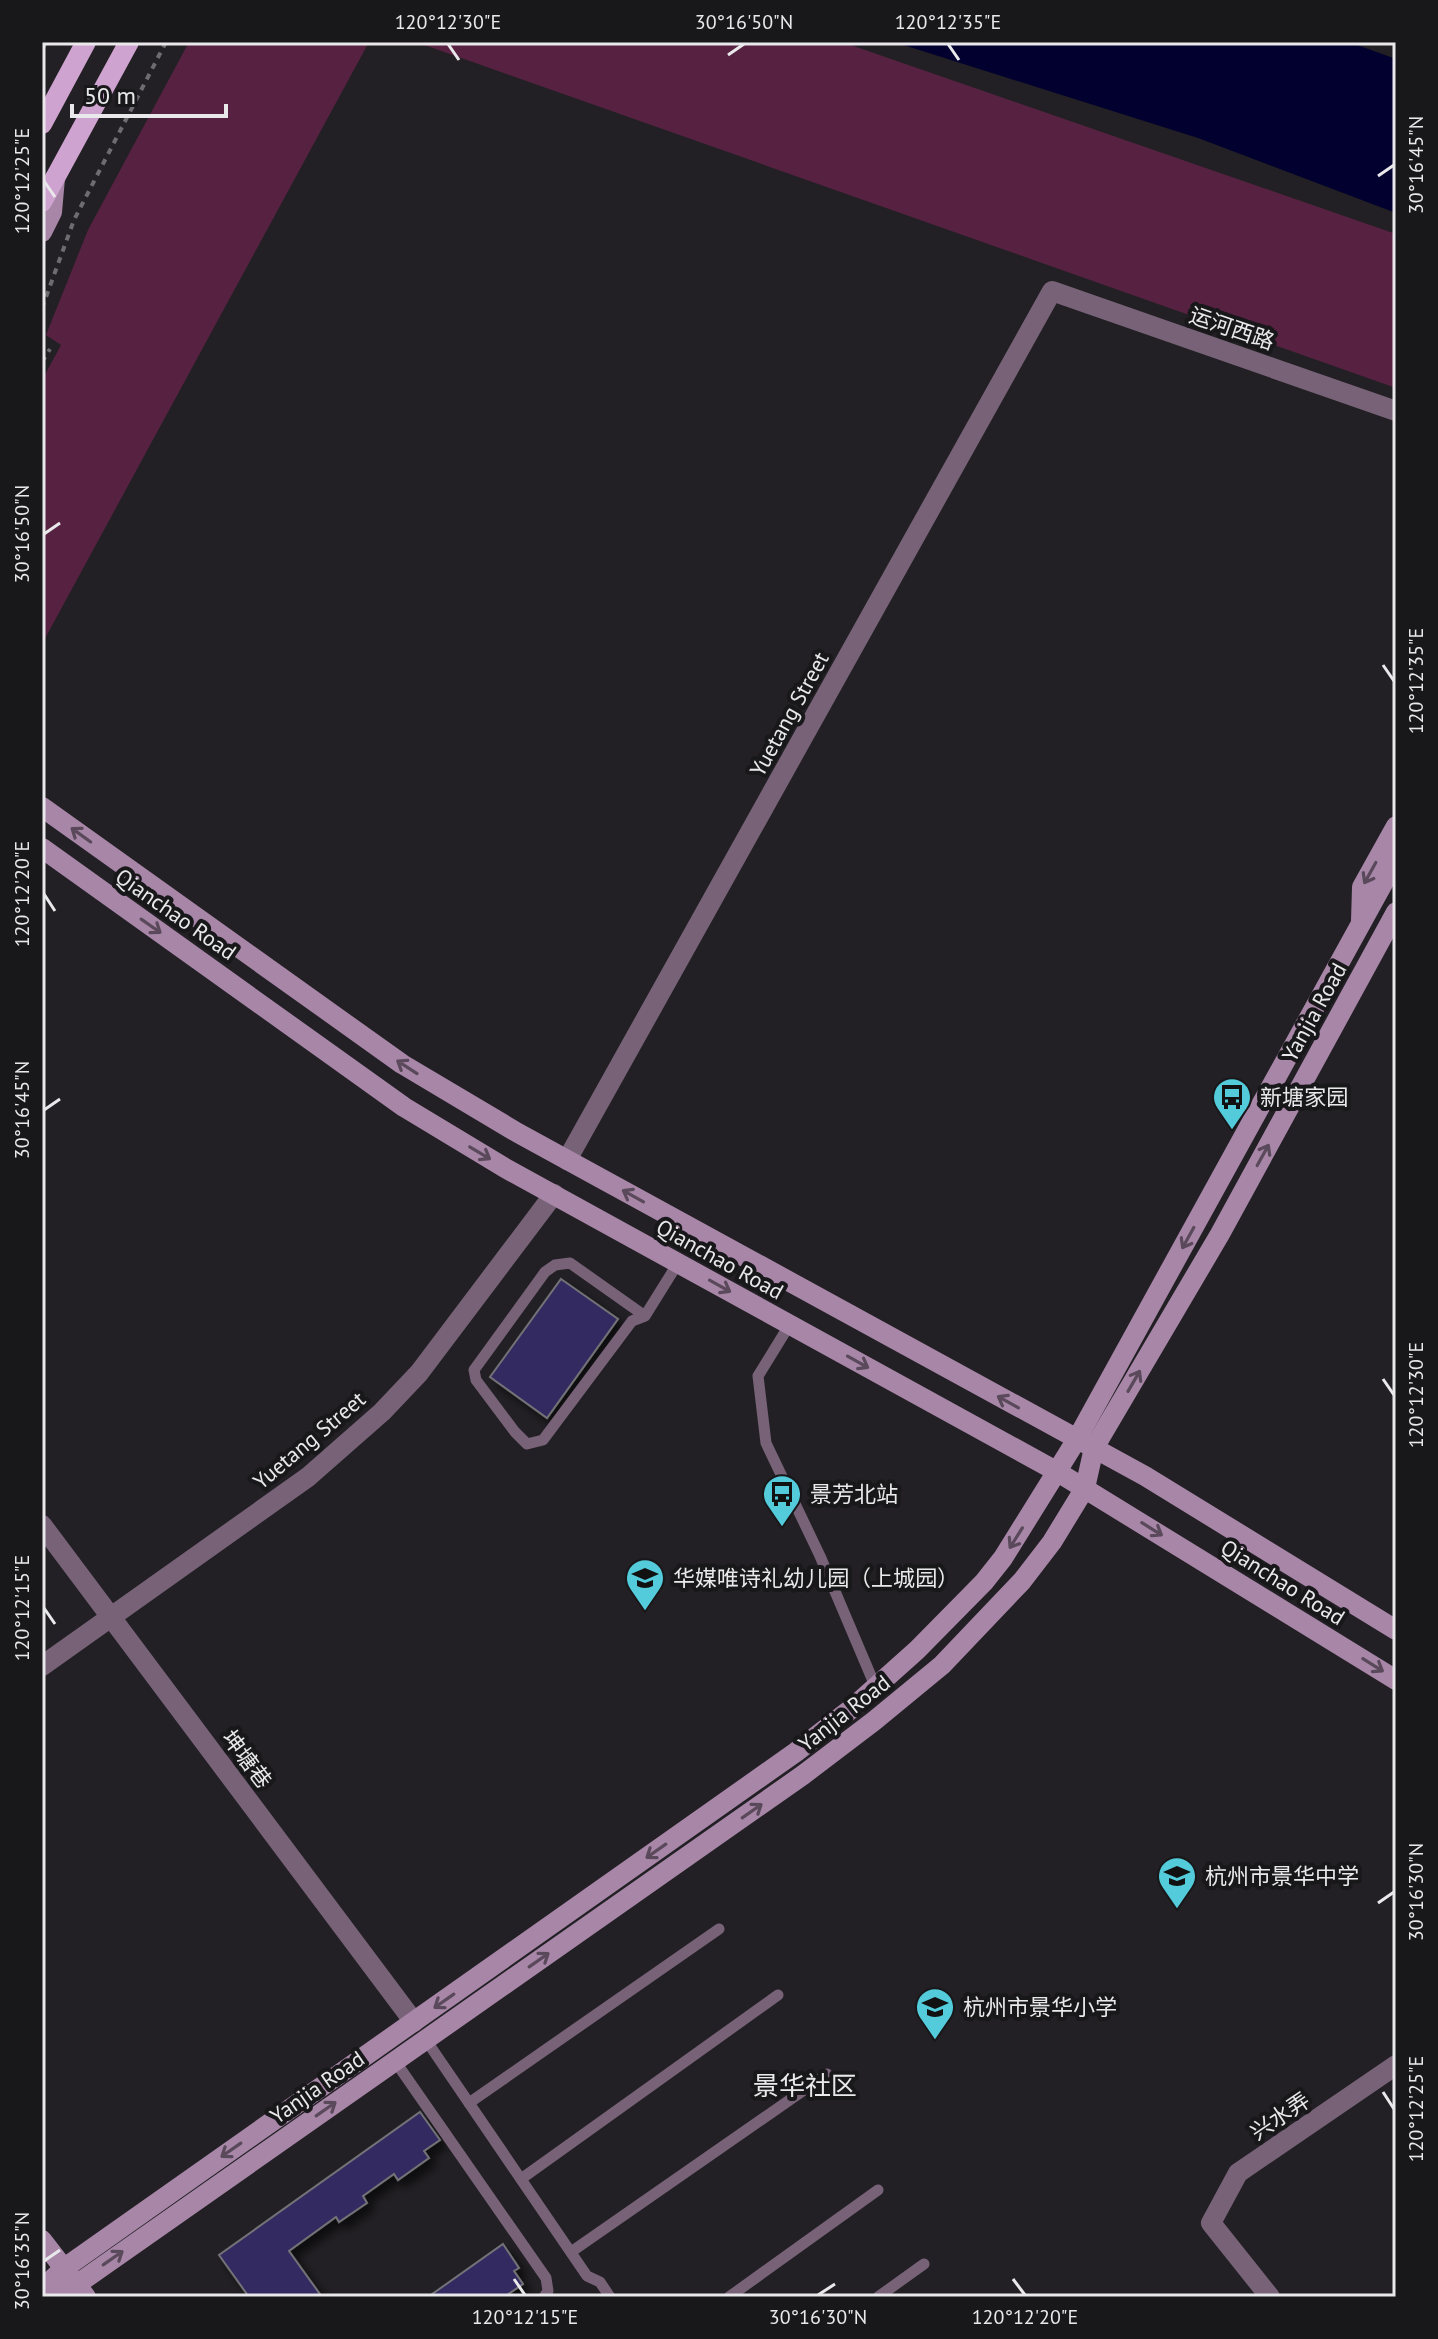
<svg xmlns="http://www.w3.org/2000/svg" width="1438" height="2339" font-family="'PT Sans','Noto Sans SC',sans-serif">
  <defs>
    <filter id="shadow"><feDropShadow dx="7" dy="7" stdDeviation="4" flood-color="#0009"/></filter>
  </defs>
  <rect width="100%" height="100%" fill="#222024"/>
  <g fill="#572242">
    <path d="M189,42H369L42,644V380L61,345L46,335L88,230Z"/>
    <path d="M416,42H842L1396,234V388Z"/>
  </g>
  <path fill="#01002e" d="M894,42H1349L1396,59V213L1198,138Z"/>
  <g fill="#322a60" stroke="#727277" stroke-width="2" filter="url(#shadow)">
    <path d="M561,1279L618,1319L547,1418L490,1377Z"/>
    <path d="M420,2112L440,2140L424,2151L429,2158L398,2180L394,2174L363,2196L367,2203L339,2222L336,2217L289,2251L322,2297H249L219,2255Z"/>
    <path d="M503,2244L519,2268L514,2271L523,2284L504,2297H428Z"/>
  </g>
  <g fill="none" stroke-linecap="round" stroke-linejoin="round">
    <g stroke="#6e6c70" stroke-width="4" stroke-dasharray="6 6" stroke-linecap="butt">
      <path d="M42,50L46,42"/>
      <path d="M42,308L74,220L166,42"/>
      <path d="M42,362L50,349"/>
    </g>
    <g stroke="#776277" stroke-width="11">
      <path d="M645,1316L570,1263L555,1265L545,1272L474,1370L476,1380L515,1432L527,1444L543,1440L632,1321L645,1316L678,1263"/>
      <path d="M790,1324L758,1376L766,1443L820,1556L876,1688"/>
      <path d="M426,2040L587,2276L600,2282L610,2297"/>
      <path d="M395,2061L546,2278L548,2291L544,2297"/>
      <path d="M469,2103L719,1929"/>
      <path d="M521,2179L778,1995"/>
      <path d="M571,2252L827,2074"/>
      <path d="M729,2297L878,2190"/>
      <path d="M878,2297L924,2264"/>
    </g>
    <g stroke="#776277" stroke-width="20">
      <path d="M567,1160L1052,291L1396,411"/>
      <path d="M42,1525L414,2022"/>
      <path d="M42,1666L308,1477L382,1412L419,1373L554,1194"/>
      <path d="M1270,2297L1211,2223L1238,2173L1396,2065"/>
    </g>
    <g stroke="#a886a8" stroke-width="20">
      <path d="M42,232L52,212L55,178"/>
      <path d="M42,807L402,1064L518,1133L1145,1476L1396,1630"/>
      <path d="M42,848L404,1107L505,1168L1056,1471L1396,1680"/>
      <path d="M1361,921L1362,887L1396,826"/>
      <path d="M42,2240L86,2297"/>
      <path d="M42,2289L63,2269L796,1752L851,1709L917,1650L984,1582L1003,1558L1077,1439L1396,860"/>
      <path d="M46,2297L76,2285L803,1775L874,1721L942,1665L1022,1581L1052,1542L1085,1488L1094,1448L1220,1234L1396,912"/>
    </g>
    <g stroke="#cea3cf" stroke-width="20">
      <path d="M42,124L86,42"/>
      <path d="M42,202L129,42"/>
    </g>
  </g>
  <defs><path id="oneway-shaft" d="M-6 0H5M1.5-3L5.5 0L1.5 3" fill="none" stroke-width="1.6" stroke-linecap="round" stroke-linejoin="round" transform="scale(2)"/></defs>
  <g stroke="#59495a">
    <use href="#oneway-shaft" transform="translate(81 835) rotate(-144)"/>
    <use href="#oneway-shaft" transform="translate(1370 873) rotate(119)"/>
    <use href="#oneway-shaft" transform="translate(151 926) rotate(35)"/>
    <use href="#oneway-shaft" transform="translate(407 1067) rotate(-147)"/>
    <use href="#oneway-shaft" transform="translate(480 1153) rotate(31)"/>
    <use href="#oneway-shaft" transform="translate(1263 1155) rotate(-61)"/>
    <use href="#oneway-shaft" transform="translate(633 1196) rotate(-151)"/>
    <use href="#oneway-shaft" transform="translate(1188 1238) rotate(119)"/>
    <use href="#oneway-shaft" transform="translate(720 1286) rotate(29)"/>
    <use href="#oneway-shaft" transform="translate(858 1362) rotate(29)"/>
    <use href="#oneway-shaft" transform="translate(1134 1381) rotate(-60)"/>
    <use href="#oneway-shaft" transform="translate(1008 1402) rotate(-151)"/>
    <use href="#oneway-shaft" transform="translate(1152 1529) rotate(32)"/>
    <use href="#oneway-shaft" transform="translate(1016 1538) rotate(122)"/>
    <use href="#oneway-shaft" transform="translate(1373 1665) rotate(32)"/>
    <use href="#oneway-shaft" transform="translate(752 1811) rotate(-35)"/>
    <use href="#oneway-shaft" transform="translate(656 1851) rotate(145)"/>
    <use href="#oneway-shaft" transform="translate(539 1960) rotate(-35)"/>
    <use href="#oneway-shaft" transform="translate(444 2001) rotate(145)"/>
    <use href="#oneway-shaft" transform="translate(326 2109) rotate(-35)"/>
    <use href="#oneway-shaft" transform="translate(231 2150) rotate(145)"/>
    <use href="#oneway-shaft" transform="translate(113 2258) rotate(-35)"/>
  </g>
  <path fill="none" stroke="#e9e8eb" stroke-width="3" d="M448,44L459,60M948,44L959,60M728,55L744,44M1378,176L1394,165M44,181L55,197M44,534L60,523M1383,665L1394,681M44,894L55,911M44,1110L60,1099M1383,1379L1394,1395M44,1608L55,1624M1378,1903L1394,1892M1383,2092L1394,2109M44,2261L60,2250M514,2279L525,2295M1013,2279L1025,2295M818,2295L835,2284"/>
  <defs>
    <g id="bus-pin" transform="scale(2)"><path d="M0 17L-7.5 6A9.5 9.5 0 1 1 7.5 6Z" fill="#53cbdb" stroke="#18171a"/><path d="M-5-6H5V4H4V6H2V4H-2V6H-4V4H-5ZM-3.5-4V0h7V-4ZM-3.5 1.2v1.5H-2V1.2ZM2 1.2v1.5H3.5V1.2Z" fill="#111"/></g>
    <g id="school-pin" transform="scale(2)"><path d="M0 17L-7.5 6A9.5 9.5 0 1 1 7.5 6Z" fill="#53cbdb" stroke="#18171a"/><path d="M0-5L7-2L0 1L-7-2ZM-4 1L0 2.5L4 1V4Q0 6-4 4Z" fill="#111"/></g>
  </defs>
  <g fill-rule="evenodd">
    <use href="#bus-pin" x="1232" y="1097"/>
    <use href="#bus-pin" x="782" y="1494"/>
    <use href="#school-pin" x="645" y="1578"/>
    <use href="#school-pin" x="1177" y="1876"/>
    <use href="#school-pin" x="935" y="2007"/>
  </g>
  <g text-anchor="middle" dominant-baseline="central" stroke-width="8" stroke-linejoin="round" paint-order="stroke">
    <g font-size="22" fill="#e9e8eb" stroke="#18171a">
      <text transform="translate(1232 328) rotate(19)">运河西路</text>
      <text transform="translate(789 714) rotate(-61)">Yuetang Street</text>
      <text transform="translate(176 914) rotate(35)">Qianchao Road</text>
      <text transform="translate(1314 1012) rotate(-61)">Yanjia Road</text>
      <text transform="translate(720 1259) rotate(29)">Qianchao Road</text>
      <text transform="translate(309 1440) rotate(-40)">Yuetang Street</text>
      <text transform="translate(1283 1582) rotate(32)">Qianchao Road</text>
      <text transform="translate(844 1713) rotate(-38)">Yanjia Road</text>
      <text transform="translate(247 1759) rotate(53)">坤塘巷</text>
      <text transform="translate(317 2087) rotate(-35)">Yanjia Road</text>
      <text transform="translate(1280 2116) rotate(-34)">兴水弄</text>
    </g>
    <g font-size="22" fill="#e9e8eb" stroke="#18171a" text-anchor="start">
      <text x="1260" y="1097">新塘家园</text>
      <text x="810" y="1494">景芳北站</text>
      <text x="673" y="1578">华媒唯诗礼幼儿园（上城园）</text>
      <text x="1205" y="1876">杭州市景华中学</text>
      <text x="963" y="2007">杭州市景华小学</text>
    </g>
    <g font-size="26" fill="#e9e8eb" stroke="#18171a">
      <text x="805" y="2085">景华社区</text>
    </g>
  </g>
  <rect width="1438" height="2339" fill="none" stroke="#18171a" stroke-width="88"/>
  <path d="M72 104v12h154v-12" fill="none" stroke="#e9e8eb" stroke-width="4"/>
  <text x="84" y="104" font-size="24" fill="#e9e8eb" stroke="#18171a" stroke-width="6" paint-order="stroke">50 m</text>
  <rect x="44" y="44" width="1350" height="2251" fill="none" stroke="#e9e8eb" stroke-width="3"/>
  <g font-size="20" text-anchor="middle" fill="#e9e8eb">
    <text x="448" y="29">120°12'30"E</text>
    <text x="744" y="29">30°16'50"N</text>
    <text x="948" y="29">120°12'35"E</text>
    <text transform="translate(1416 165) rotate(-90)" y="7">30°16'45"N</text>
    <text transform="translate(22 181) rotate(-90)" y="7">120°12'25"E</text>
    <text transform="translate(22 534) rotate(-90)" y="7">30°16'50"N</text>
    <text transform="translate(1416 681) rotate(-90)" y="7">120°12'35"E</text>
    <text transform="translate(22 894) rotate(-90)" y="7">120°12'20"E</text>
    <text transform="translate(22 1110) rotate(-90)" y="7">30°16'45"N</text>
    <text transform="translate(1416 1395) rotate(-90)" y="7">120°12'30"E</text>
    <text transform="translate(22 1608) rotate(-90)" y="7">120°12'15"E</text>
    <text transform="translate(1416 1892) rotate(-90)" y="7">30°16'30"N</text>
    <text transform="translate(1416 2109) rotate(-90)" y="7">120°12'25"E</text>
    <text transform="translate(22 2261) rotate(-90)" y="7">30°16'35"N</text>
    <text x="525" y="2324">120°12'15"E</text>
    <text x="818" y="2324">30°16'30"N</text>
    <text x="1025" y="2324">120°12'20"E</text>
  </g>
</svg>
